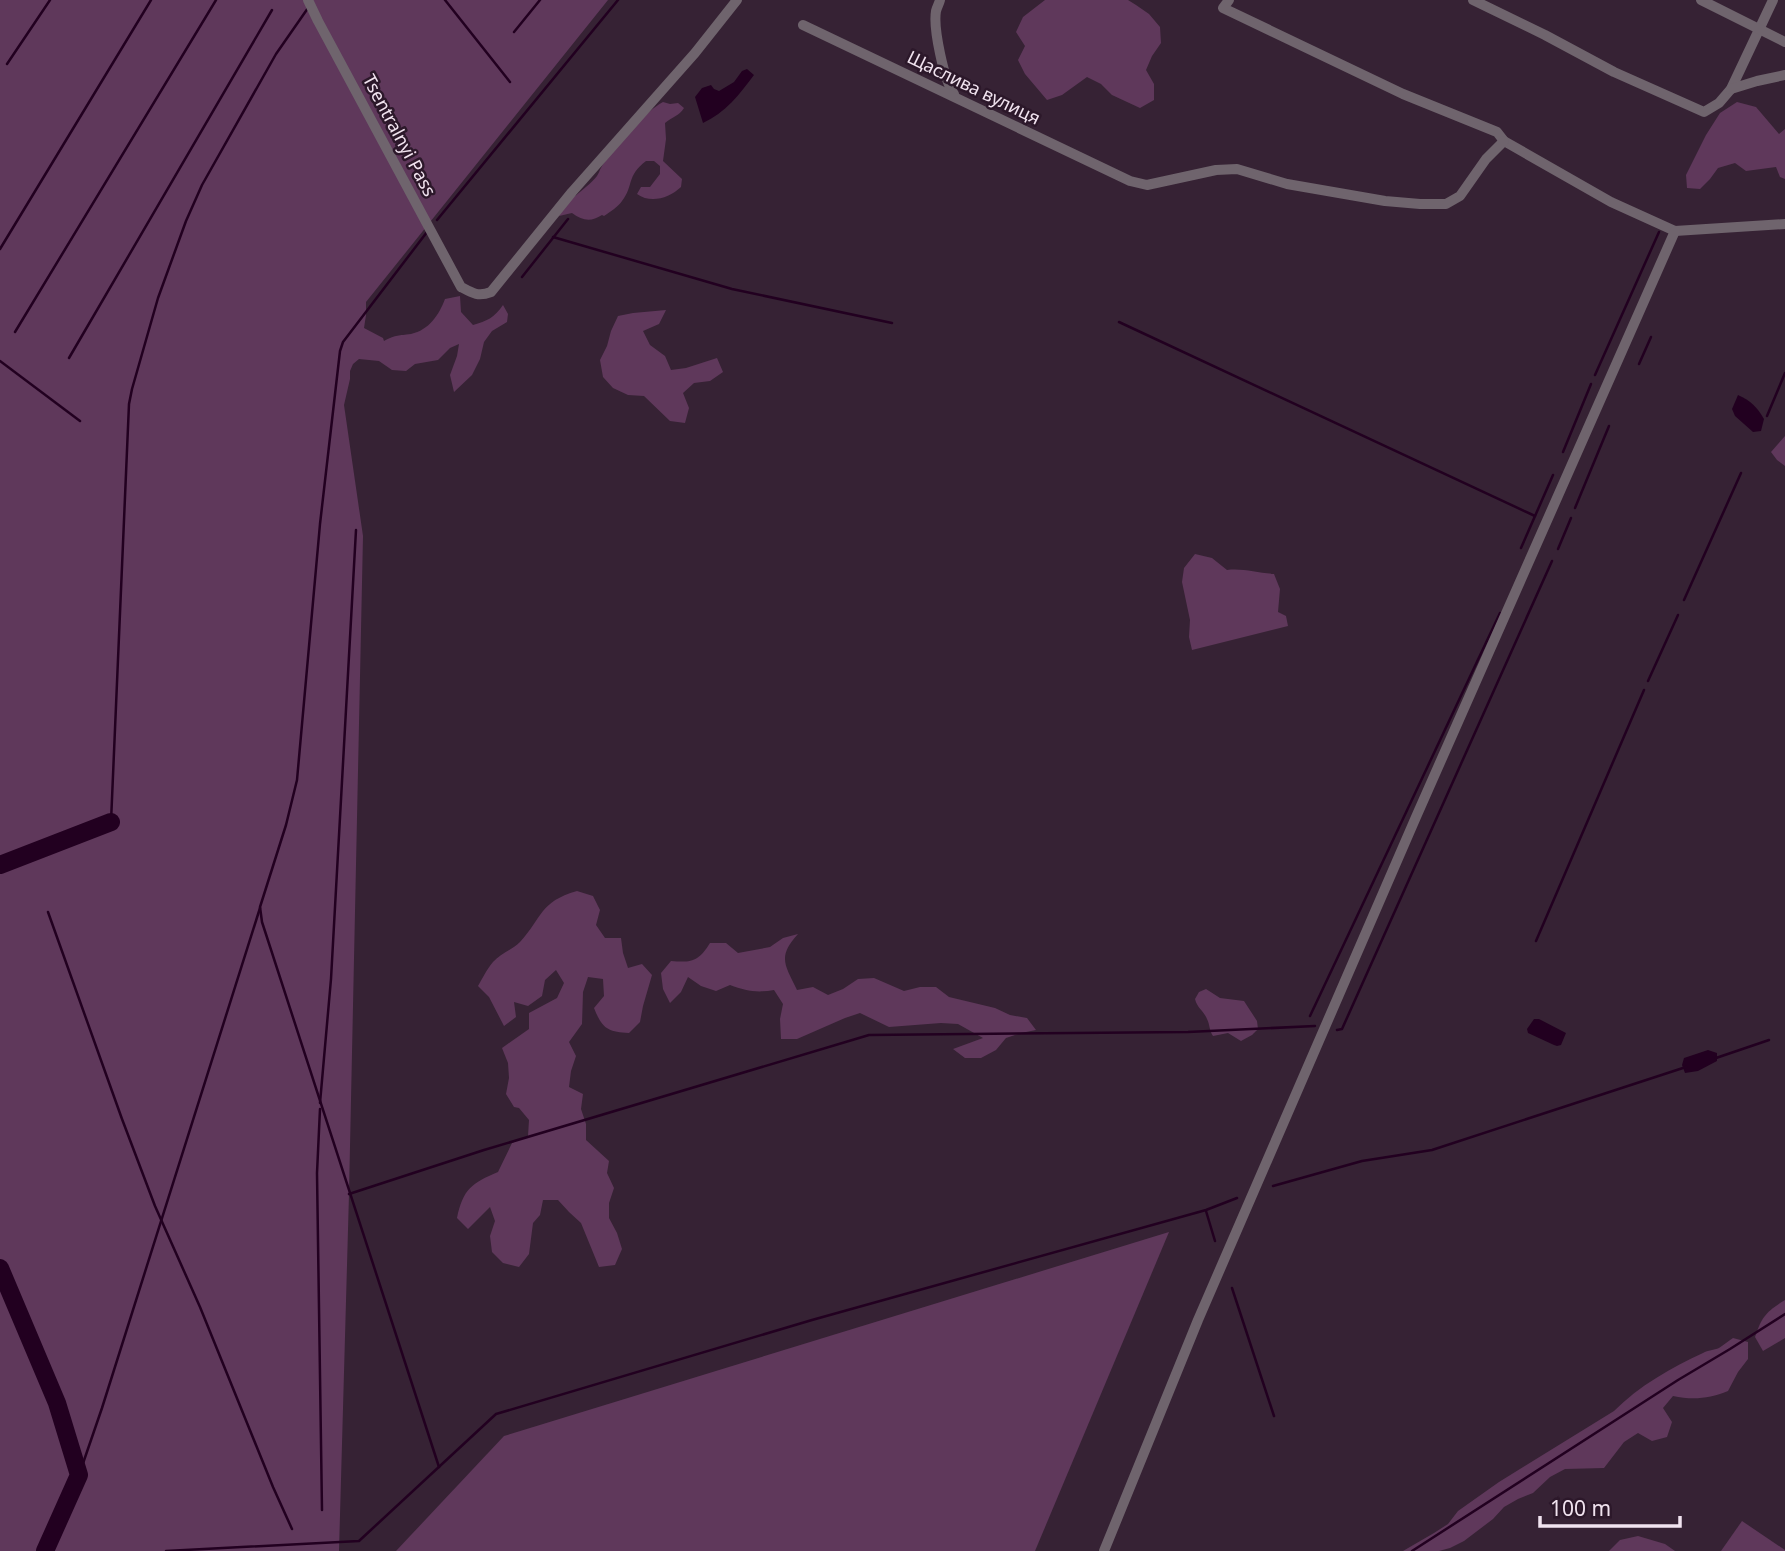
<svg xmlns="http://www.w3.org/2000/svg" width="1785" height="1551" font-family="'Noto Sans',sans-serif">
  <rect width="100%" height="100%" fill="#362234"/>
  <g fill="#5f385b">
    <path d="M0,0H608L366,302V315L364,328L383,338L384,341C397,334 398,336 411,334C429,330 439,315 445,299L460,296L461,312L473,325C487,321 494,318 503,305L508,314L507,322L492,331L484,342L480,359L472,375L454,392L450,375L457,356L459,344L450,348L438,360L415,364L406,371L392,370L379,361L359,359L353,364L350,371V379L344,405L363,536L349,1194L339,1551H0Z"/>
    <path d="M1045,0H1128L1136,5L1149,14L1160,27L1161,43L1152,56L1146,70L1154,84V100L1140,108L1112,95L1101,84L1087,77L1062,95L1047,100L1025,74L1018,60L1025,46L1016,32L1023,17Z"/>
    <path d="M663,102L670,104L678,103L684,108C679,116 672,117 665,123L666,139L663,161L682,179L681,187C669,198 651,204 637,194L641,187H650L660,174V166L654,161H646C626,176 634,186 622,201C618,207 610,212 604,216L602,215C591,222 583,221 572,213L559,216C567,198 585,191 597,176C600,171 599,171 602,166C613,149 645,111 663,102Z"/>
    <path d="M1737,102L1756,107L1779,134L1785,129V179L1780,177L1776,167L1746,171L1735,163L1718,168L1710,179L1700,189L1687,188L1686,175L1706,135L1720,113Z"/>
    <path d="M666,310L659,324L643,331L650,345L665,356L671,370L686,368L717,358L723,372L710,381L694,383L683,393L689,408L685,423L670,421L644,396L628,395L613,388L603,377L600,360L607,346L611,331L618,316L633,313Z"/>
    <path d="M1785,436V466L1777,460L1771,452Z"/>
    <path d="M1195,554L1212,558L1227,570C1243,568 1257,573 1274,574L1280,589L1278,612L1286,616L1288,626L1192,650L1189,637L1190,620L1182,582L1184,568Z"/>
    <path d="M577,891L593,896L600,910L596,925L605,938H621L623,953L628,968L642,964L652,975L643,1006L640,1022L629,1033C607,1032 602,1028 594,1008L604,996L603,979L588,977L583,992L582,1024L569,1042L576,1056L571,1071L569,1087L583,1094L581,1109L586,1124V1140L609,1161L607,1173L614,1188L609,1203V1218L617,1233L622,1249L615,1265L599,1267L581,1223L569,1212L558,1200H543L540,1215L533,1223L529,1254L519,1267L503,1263L492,1252L490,1236L495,1221L490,1207L468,1229L457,1218C463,1189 472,1183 498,1172L512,1143L528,1136L529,1120L519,1108L514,1107L506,1094L509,1078L508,1063L502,1048L529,1029V1013L557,998L564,983L556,970L545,980L542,996L528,1006L514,1002L516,1017L504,1026L489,997L478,986C482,979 487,969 493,962C500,954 512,950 520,942C543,917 539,902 577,891Z"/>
    <path d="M798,934C777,957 785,965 797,990L813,987L828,995L843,989L858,979L874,978L904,991L920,987H936L949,997L995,1008L1010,1015L1027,1018L1036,1030L1021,1033L1006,1038L996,1050L981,1058H965L953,1049L983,1038L958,1024L941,1023L889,1027L860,1013L845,1018L797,1039H781L780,1019L783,1004L774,990C757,993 746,991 730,985L716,991L701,986L688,977L681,992L670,1003L663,989L661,973L671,961C692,963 699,961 710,943H726L738,953L770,947L783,938Z"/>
    <path d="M1206,989L1220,998L1244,1001L1257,1021L1258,1029L1252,1035L1241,1041L1228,1033L1213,1036C1209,1030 1210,1025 1207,1019C1204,1011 1197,1008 1195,999L1199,992Z"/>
    <path d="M1169,1232L1035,1551H396L504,1436Z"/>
    <path d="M1785,1300V1338L1763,1351L1755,1337C1762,1316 1766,1312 1785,1300Z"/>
    <path d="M1733,1338L1748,1342V1359L1738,1372L1728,1391C1709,1399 1692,1400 1673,1396L1663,1408L1672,1422L1667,1437L1652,1441L1638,1433L1624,1442L1604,1468L1565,1469L1550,1477L1533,1493L1518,1499L1504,1507L1493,1519L1464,1541L1450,1548L1439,1551H1403L1434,1533L1448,1524L1458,1511L1499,1482L1614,1411C1639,1386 1672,1367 1703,1353C1708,1350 1714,1350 1719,1348C1724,1345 1728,1341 1733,1338Z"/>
    <path d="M1742,1521L1785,1550V1551H1721Z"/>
    <path d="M1638,1536L1665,1544L1675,1551H1609L1620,1540Z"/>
  </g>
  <g fill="#220020">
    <path d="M747,69L754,75C740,94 725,113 703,123L695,97L702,88L711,85L714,89L719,91L734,82L742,71Z"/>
    <path d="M1738,395C1751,401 1757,407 1764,419L1761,431L1753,432L1735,416L1732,409Z"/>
    <path d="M1534,1019H1539L1566,1033L1561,1045L1557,1046L1554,1045L1528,1033L1527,1029Z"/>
    <path d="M1708,1050L1717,1053V1061L1698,1071L1685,1073L1682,1065L1684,1058Z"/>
  </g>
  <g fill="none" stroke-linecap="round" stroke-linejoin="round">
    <g stroke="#220020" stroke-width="2.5">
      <path d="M445,0L510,82"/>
      <path d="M514,32L540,0"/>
      <path d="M7,64L50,0"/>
      <path d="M437,220L618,0"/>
      <path d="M427,232L343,342L340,351L320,524L297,780L286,825L260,907L262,922L439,1467"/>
      <path d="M553,237L732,289L892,323"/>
      <path d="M0,249L151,0"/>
      <path d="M522,277L568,219"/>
      <path d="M1119,322L1535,516"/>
      <path d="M15,332L216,0"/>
      <path d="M69,358L272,10"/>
      <path d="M0,361L80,421"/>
      <path d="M1639,364L1651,337"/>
      <path d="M1595,375L1659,232"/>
      <path d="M1767,416L1785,373"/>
      <path d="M1563,452L1591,384"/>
      <path d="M1575,508L1609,426"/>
      <path d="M1521,548L1553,475"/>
      <path d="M1558,549L1571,518"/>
      <path d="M1684,600L1741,473"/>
      <path d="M1648,681L1678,615"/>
      <path d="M111,822L129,404L132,389L158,298L186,221L202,185L276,54L308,8"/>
      <path d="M48,912L122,1119L155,1206L200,1307L273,1487L292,1529"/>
      <path d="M1536,941L1644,690"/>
      <path d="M1310,1016L1500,613"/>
      <path d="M1337,1030L1342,1029L1552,561"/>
      <path d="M1716,1058L1769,1040"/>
      <path d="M320,1103L331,979L356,530"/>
      <path d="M320,1109L317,1173L322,1510"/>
      <path d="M1273,1186L1362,1161L1432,1150L1686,1067"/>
      <path d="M349,1194L484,1150L869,1035L1188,1032L1315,1026"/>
      <path d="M1206,1211L1215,1241"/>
      <path d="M1232,1288L1274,1416"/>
      <path d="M79,1475L102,1408L260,908"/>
      <path d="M166,1551L359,1541L496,1414L812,1320L1206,1210L1237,1198"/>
      <path d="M1412,1551L1678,1380L1730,1349L1785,1314"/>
    </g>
    <g stroke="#220020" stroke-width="18">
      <path d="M0,865L111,822"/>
      <path d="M0,1268L57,1403L79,1475L45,1551"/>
    </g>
    <g stroke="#6f646d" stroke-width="10">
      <path d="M308,0L318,21L461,287C472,293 478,297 491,292L572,192L695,53L737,0"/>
      <path d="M940,0C939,4 937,7 936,11C933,28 944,81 954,94"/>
      <path d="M1229,0L1223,8L1403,94L1497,132L1504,141L1611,202L1675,231L1785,224"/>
      <path d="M1473,0L1545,35L1614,72L1704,112L1719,103L1731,89L1773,0"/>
      <path d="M1701,0L1785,42"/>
      <path d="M803,25L1130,181L1147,185L1216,170L1237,169L1287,184L1385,201L1420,204H1446L1460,196L1486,159L1504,141"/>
      <path d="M1731,89L1757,81L1785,75"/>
      <path d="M1104,1551L1198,1320L1416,817L1675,231"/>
    </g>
  </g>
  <g text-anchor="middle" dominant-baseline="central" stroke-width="5" stroke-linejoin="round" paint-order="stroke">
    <g font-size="18" fill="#f1e3ef" stroke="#2c182a">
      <text transform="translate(974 87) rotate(26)">Щаслива вулиця</text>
      <text transform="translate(400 135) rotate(62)">Tsentralnyi Pass</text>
    </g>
  </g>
  <path d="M1540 1516v10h140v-10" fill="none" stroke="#f1e3ef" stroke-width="3.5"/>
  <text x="1550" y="1516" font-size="21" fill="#f1e3ef" stroke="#2c182a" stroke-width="5" paint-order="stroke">100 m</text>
</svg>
